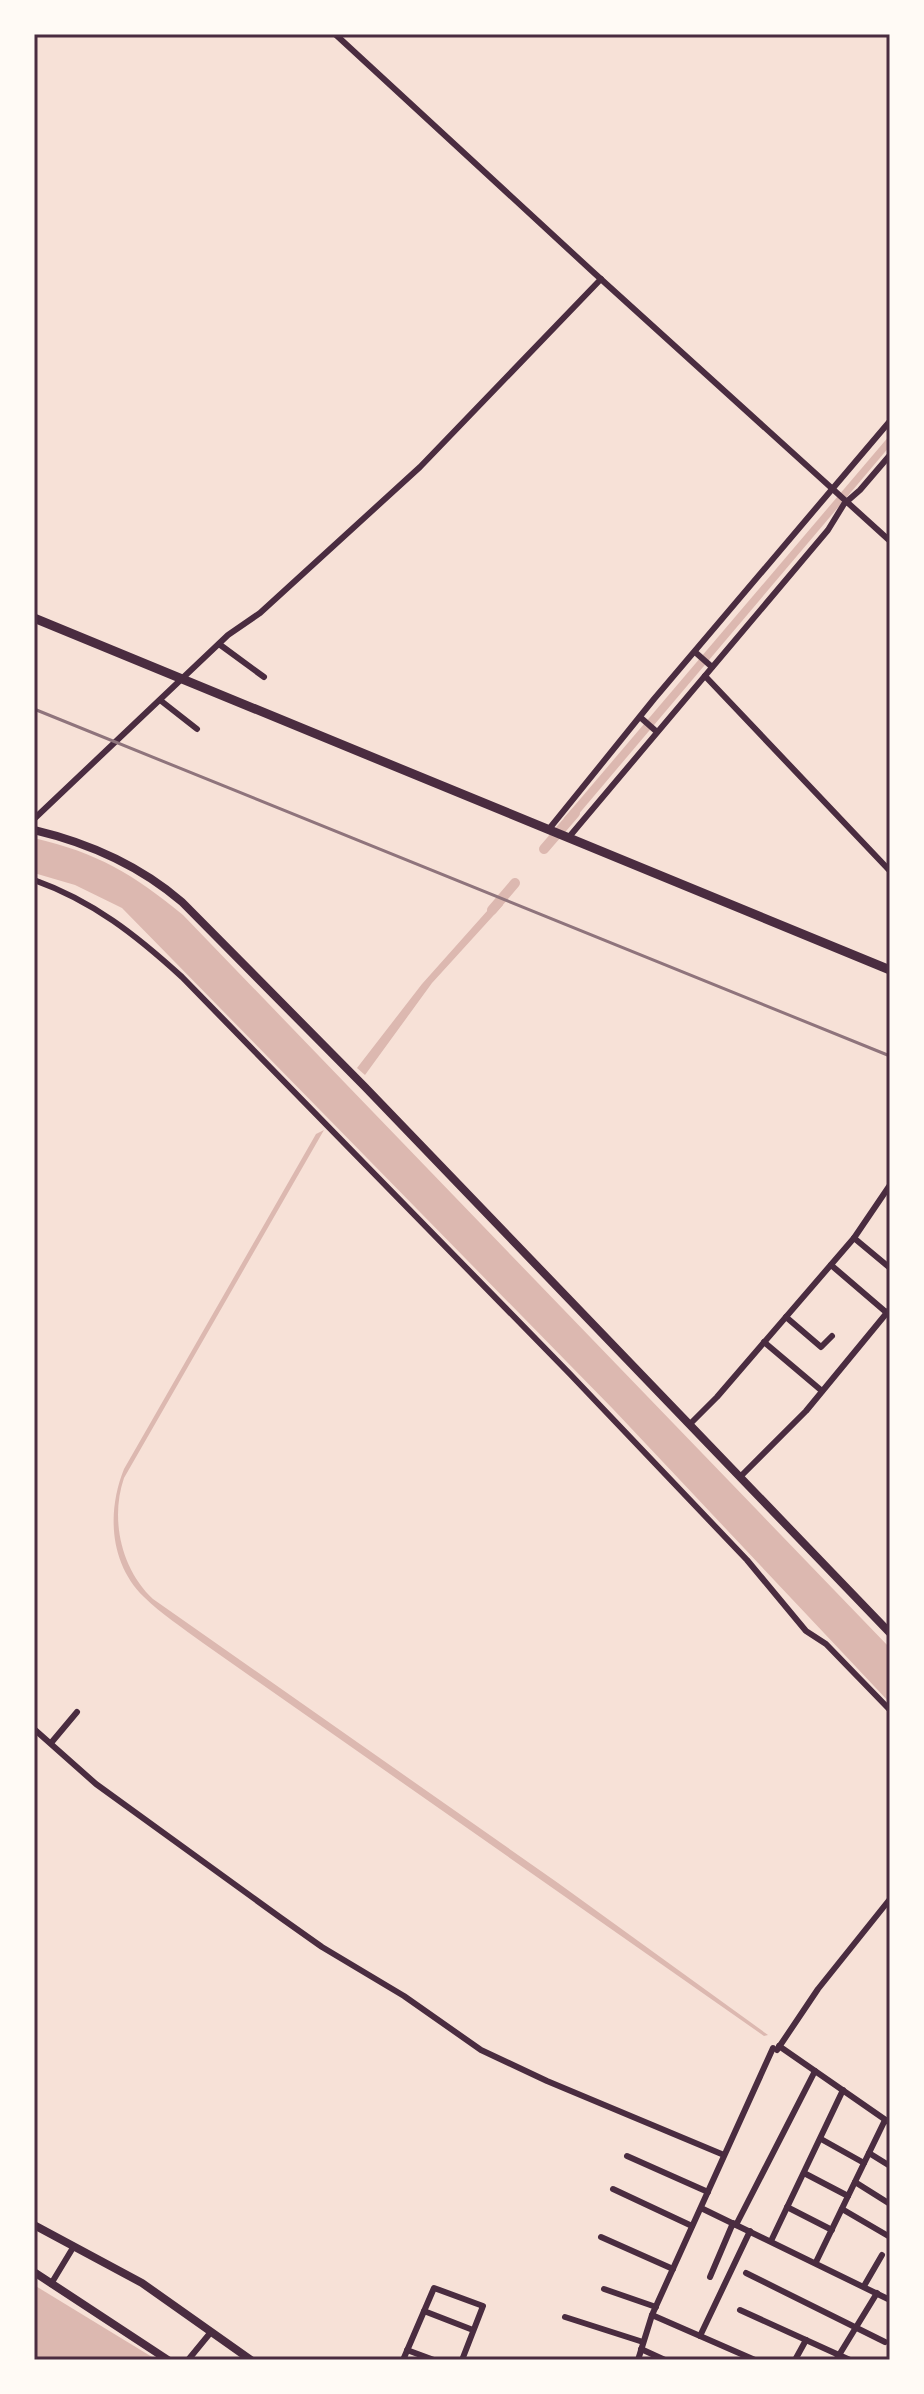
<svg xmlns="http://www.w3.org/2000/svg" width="924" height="2394" font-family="'Source Serif 4',serif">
  <rect width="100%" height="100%" fill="#f7e1d7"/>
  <g fill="#dcb8b0">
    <path d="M890,435V446L572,822L564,818Z"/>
    <path d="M34,838C98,853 133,874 183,915L890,1648V1703L613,1409L122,908L75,885L34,873Z"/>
    <path d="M496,901L503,905L432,983L365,1075L357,1068L422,984Z"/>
    <path d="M324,1130L124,1478C110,1519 121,1569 153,1599L558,1883L768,2035L764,2036L203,1643C183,1628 161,1614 144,1597C109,1563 107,1511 124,1469L316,1134Z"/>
    <path d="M34,2285L157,2360H34Z"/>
  </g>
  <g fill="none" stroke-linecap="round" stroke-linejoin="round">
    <g stroke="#dcb8b0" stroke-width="10">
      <path d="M544,849L575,813"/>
      <path d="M492,910L515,883"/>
    </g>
    <g stroke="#4a2c40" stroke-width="6">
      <path d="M335,34L592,271L890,541"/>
      <path d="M219,644L264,677"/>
      <path d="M695,652L712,667"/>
      <path d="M705,676L890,871"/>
      <path d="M160,700L197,729"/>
      <path d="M640,717L657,732"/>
      <path d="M34,819L228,635L260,613L420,467L601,279"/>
      <path d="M549,829L654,699L890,421"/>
      <path d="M569,837L828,530L844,504L860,490L890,455"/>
      <path d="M34,880C93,901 136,935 182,977L569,1373L747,1560L806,1631L826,1644L890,1710"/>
      <path d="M854,1238L890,1268"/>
      <path d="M831,1265L887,1313"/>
      <path d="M786,1317L821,1347L832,1336"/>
      <path d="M764,1342L822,1391"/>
      <path d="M690,1424L717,1397L854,1238L890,1185"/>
      <path d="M740,1477L806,1411L890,1309"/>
      <path d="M34,1729L96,1784L281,1918L322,1947L404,1996L481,2050L547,2081L724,2155"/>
      <path d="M51,1743L77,1712"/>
      <path d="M779,2046L890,2123"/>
      <path d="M777,2050L818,1989L890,1899"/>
      <path d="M821,2139L864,2163"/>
      <path d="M869,2153L890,2166"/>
      <path d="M627,2156L708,2192"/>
      <path d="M804,2173L848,2196"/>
      <path d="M855,2182L890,2204"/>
      <path d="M613,2189L692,2226"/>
      <path d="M787,2207L832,2230"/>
      <path d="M701,2208L890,2300"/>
      <path d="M842,2209L890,2237"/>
      <path d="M736,2225L815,2071"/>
      <path d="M601,2237L673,2269"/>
      <path d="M771,2241L843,2090"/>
      <path d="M816,2262L885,2120"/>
      <path d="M746,2273L885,2342"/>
      <path d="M710,2277L733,2223"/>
      <path d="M51,2284L74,2246"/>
      <path d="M864,2286L882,2255"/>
      <path d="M604,2289L656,2307"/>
      <path d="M740,2310L850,2360"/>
      <path d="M424,2311L473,2330"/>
      <path d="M652,2315L755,2360"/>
      <path d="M565,2317L643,2342"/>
      <path d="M700,2336L750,2231"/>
      <path d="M641,2349L665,2360"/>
      <path d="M407,2350L434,2360"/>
      <path d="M188,2360L211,2332"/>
      <path d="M403,2360L434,2288L483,2306L462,2360"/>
      <path d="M638,2360L652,2315L773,2048"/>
      <path d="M795,2360L806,2340"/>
      <path d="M836,2360L877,2293"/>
    </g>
    <g stroke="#4a2c40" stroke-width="8">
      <path d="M34,830C89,843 139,865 182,902L365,1087L890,1633"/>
      <path d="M34,2225L142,2283L251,2360"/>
      <path d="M34,2272L168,2360"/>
    </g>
    <path stroke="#4a2c40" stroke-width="9" d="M34,618L890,970"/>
    <path stroke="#8f747c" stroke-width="3" d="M34,709L890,1056"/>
  </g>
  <rect width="924" height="2394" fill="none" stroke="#fffaf5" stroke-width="72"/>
  <rect x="36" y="36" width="852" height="2322" fill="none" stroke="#4a2c40" stroke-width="3"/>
</svg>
